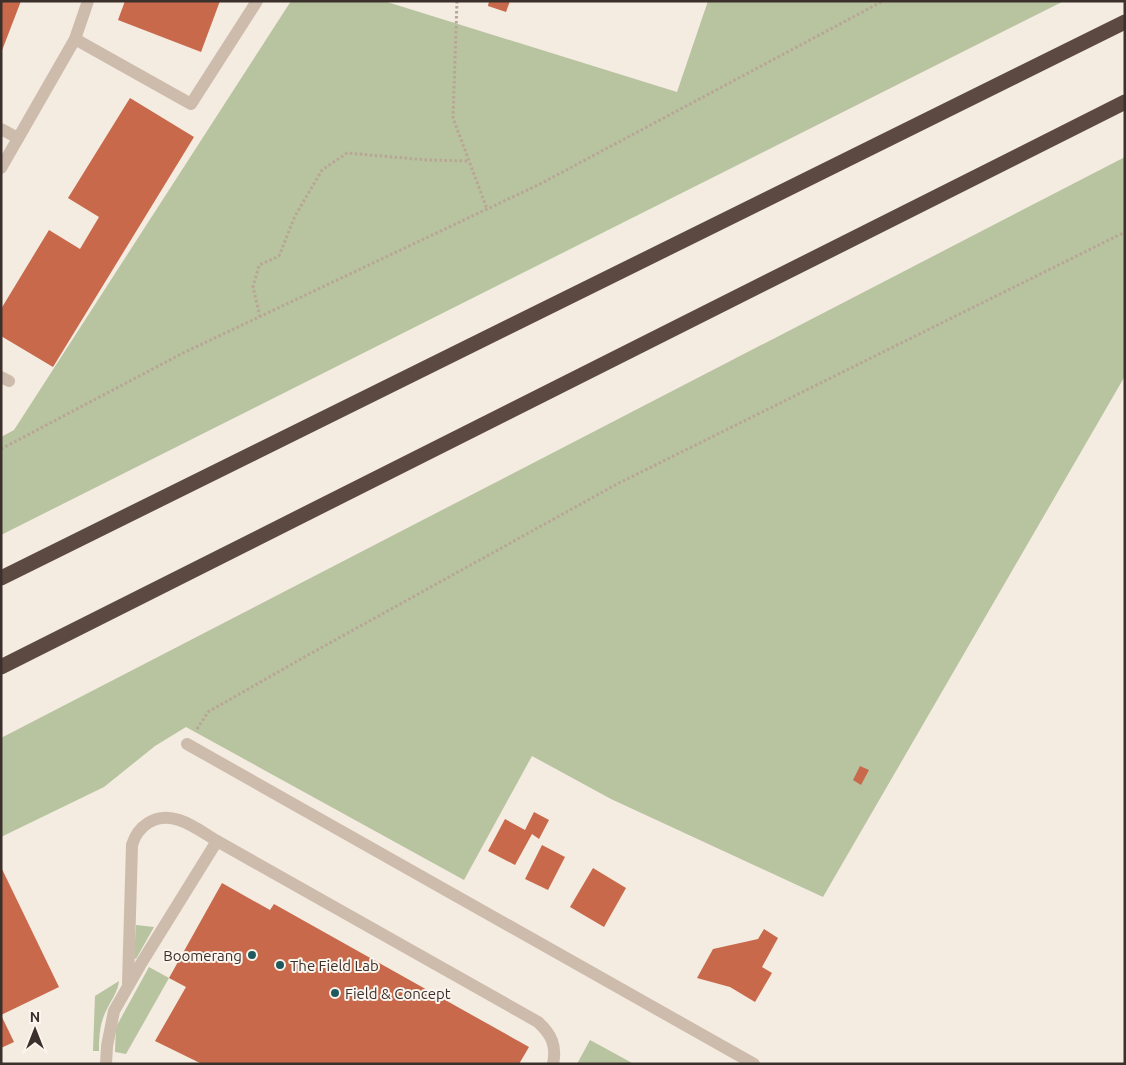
<svg xmlns="http://www.w3.org/2000/svg" width="1126" height="1065" font-family="Ubuntu,sans-serif">
  <rect width="100%" height="100%" fill="#f4ebe1"/>
  <g fill="#b8c4a0">
    <path d="M291,1H384L677,92L708,1H1064L1,535V437L14,430Z"/>
    <path d="M1125,157V376L823,897L611,799L532,756L464,880L186,727L155,746L104,787L1,837V738Z"/>
    <path d="M136,925L154,927L136,959L134,958Z"/>
    <path d="M149,967L169,978L126,1054L115,1052L116,1027Z"/>
    <path d="M119,981C118,991 112,999 108,1007C100,1021 99,1035 99,1051H93L95,996Z"/>
    <path d="M590,1040L634,1064H577Z"/>
  </g>
  <g fill="#c8694b">
    <path d="M1,1H21L1,53Z"/>
    <path d="M125,1H220L201,52L118,20Z"/>
    <path d="M489,1H510L506,12L488,6Z"/>
    <path d="M130,98L194,137L53,367L1,336V309L49,230L80,249L99,217L68,198Z"/>
    <path d="M860,766L869,770L861,785L853,780Z"/>
    <path d="M534,812L549,820L539,839L532,834L515,865L488,851L505,819L525,830Z"/>
    <path d="M542,845L565,857L548,890L525,879Z"/>
    <path d="M1,867L59,987L1,1015Z"/>
    <path d="M593,868L626,888L604,927L570,907Z"/>
    <path d="M222,883L270,910L274,904L529,1047L519,1064H202L155,1041L186,987L169,978Z"/>
    <path d="M764,929L778,938L762,967L772,973L755,1002L730,987L697,978L713,949L758,939Z"/>
    <path d="M1,1015L14,1042L1,1048Z"/>
  </g>
  <g fill="none" stroke-linecap="round" stroke-linejoin="round">
    <g stroke="#b9a596" stroke-width="3" stroke-dasharray="2.5 2.5" stroke-linecap="butt">
      <path d="M457,1L453,118L487,209"/>
      <path d="M260,317L253,287L259,265L279,256L295,216L322,170L347,153L427,160L469,161"/>
      <path d="M1,449L183,353L540,184L883,1"/>
      <path d="M197,729L208,712L299,660L617,484L1125,232"/>
    </g>
    <g stroke="#cdbbac" stroke-width="12">
      <path d="M75,39L191,104L257,1"/>
      <path d="M1,129L18,138"/>
      <path d="M1,168L75,39L88,1"/>
      <path d="M1,377L9,381"/>
      <path d="M187,744L754,1064"/>
      <path d="M128,983L132,845C135,835 140,828 148,823C172,808 197,829 217,841"/>
      <path d="M106,1064L107,1046L114,1011L142,962L217,841L538,1022C551,1034 557,1045 553,1064"/>
    </g>
    <g stroke="#5c4a42" stroke-width="15">
      <path d="M1,578L1125,22"/>
      <path d="M1,667L1125,102"/>
    </g>
  </g>
  <g fill="#1f5a5e" stroke="#fbf5ee" stroke-width="2">
    <circle cx="252" cy="955" r="5"/>
    <circle cx="280" cy="965" r="5"/>
    <circle cx="335" cy="993" r="5"/>
  </g>
  <g text-anchor="middle" dominant-baseline="central" stroke-width="4" stroke-linejoin="round" paint-order="stroke">
    <g font-size="15" fill="#3b302b" stroke="#fbf5ee" text-anchor="start">
      <text x="242" y="955" text-anchor="end">Boomerang</text>
      <text x="290" y="965">The Field Lab</text>
      <text x="345" y="993">Field &amp; Concept</text>
    </g>
  </g>
  <rect width="1126" height="1065" fill="none" stroke="#3b302b" stroke-width="5"/>
  <g transform="translate(35 1030)" stroke="#fbf5ee" stroke-width="4" paint-order="stroke">
  <path d="M0-4L9 19L0 12L-9 19Z" fill="#3b302b"/>
  <text y="-8" font-size="14" font-weight="bold" text-anchor="middle" fill="#3b302b">N</text>
  </g>
</svg>
